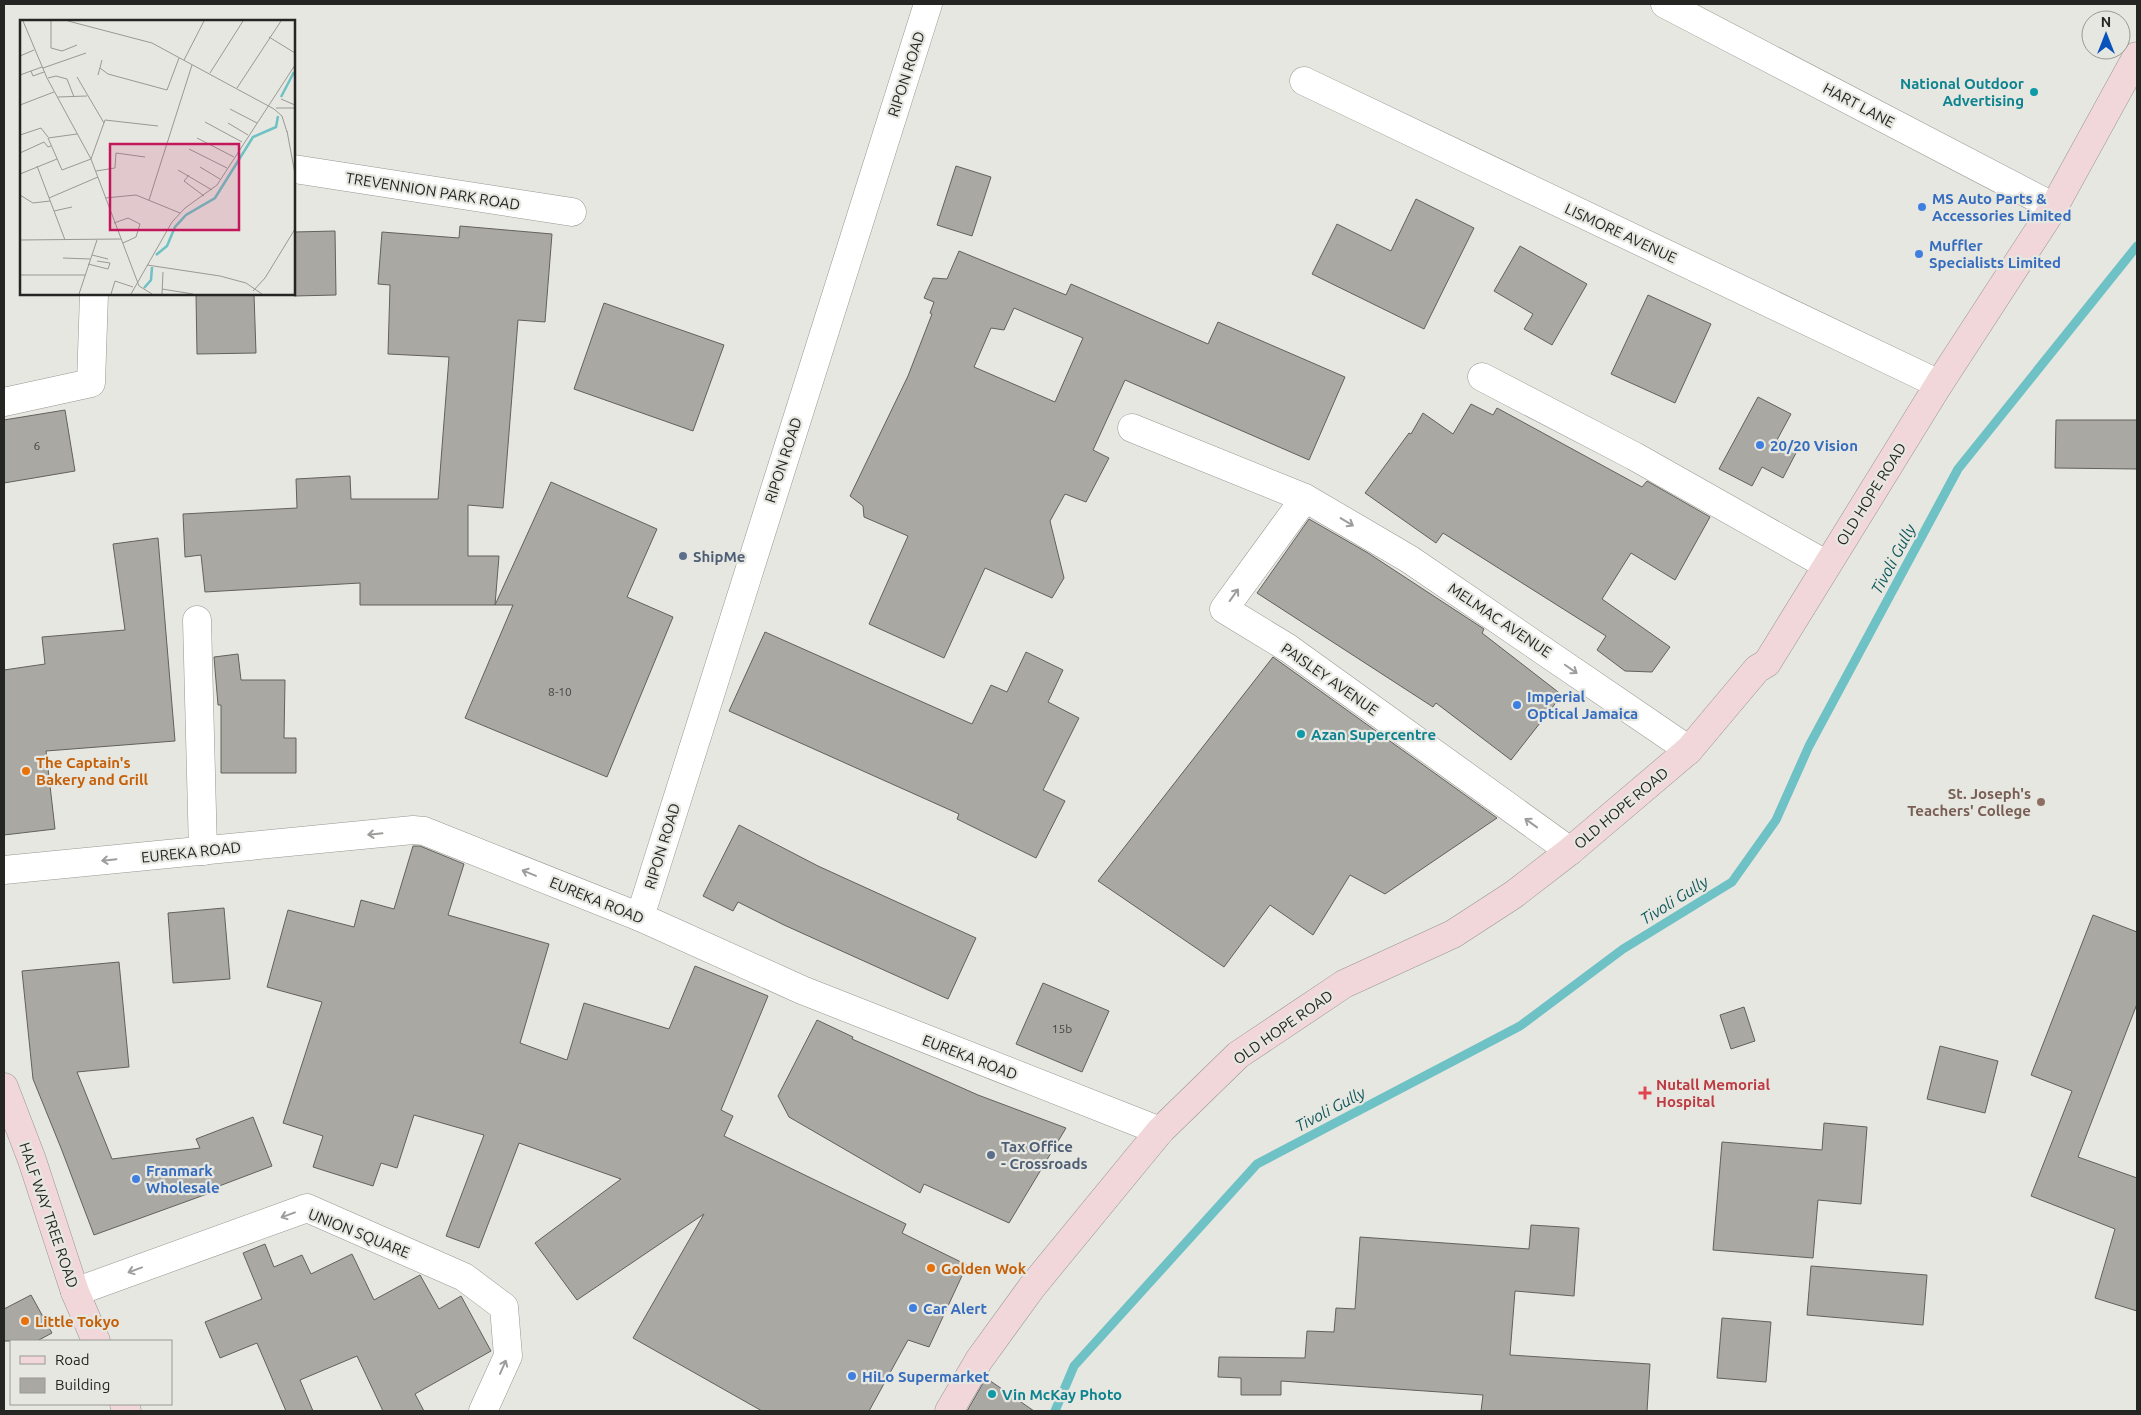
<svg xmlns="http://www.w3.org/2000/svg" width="2141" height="1415" font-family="Ubuntu,sans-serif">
  <rect width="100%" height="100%" fill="#e7e7e1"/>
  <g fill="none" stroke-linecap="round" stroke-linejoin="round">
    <path stroke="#6ec1c5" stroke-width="9" d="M1055,1411L1074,1366L1257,1164L1520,1026L1623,949L1732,882L1776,820L1809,746L1958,469L2137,246"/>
  </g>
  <g fill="#a9a8a3" stroke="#62615d" fill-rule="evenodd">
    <path d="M956,166L991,177L972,236L937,225Z"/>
    <path d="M1416,199L1474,228L1424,329L1312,274L1337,224L1391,251Z"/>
    <path d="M460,226L552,234L545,322L518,320L503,508L468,505V556H499L495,605H360V583L205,592L201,555L185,557L183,514L297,508L296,479L350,476L351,499H438L449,357L388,354L390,285L378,284L382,232L459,238Z"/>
    <path d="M335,231L336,295L294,296V232Z"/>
    <path d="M1520,246L1587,284L1552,345L1524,329L1533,314L1494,291Z"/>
    <path d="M959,251L1066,295L1071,284L1208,344L1218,322L1345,377L1309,460L1125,380L1093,450L1109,458L1086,502L1065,494L1050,521L1064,578L1052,598L985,568L944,658L869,624L908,536L864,517L863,506L850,496L908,376L932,314L930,313L934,302L924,298L933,278L947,279ZM1014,308L1083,338L1055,402L974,367L991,328L1004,330Z"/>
    <path d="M196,294H254L256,353L197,354Z"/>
    <path d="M1648,295L1711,324L1675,403L1611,374Z"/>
    <path d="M604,303L724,345L693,431L574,389Z"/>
    <path d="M1758,397L1791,414L1777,440L1797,451L1783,478L1762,467L1752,486L1719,469Z"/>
    <path d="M1471,404L1493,415L1497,408L1642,487L1647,481L1710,517L1675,580L1631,553L1602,599L1670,647L1652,672L1625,671L1597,650L1606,636L1443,533L1436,543L1365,493L1409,433L1411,434L1423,413L1453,434Z"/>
    <path d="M65,410L75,471L4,483V420Z"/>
    <path d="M2056,420H2137V469L2055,468Z"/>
    <path d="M551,482L657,529L627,597L673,617L607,777L465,718L513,605H495Z"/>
    <path d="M1309,519L1368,553L1484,629L1482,633L1562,695L1511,760L1436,703L1433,707L1257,593Z"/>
    <path d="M158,538L175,741L46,751L55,829L4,835V670L45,664L42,637L125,630L113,544Z"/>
    <path d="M765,632L972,724L991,685L1007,692L1026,652L1063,670L1048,702L1079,718L1043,790L1065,801L1036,858L957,819L959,814L729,711Z"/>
    <path d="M238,654L241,680H285L284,738H296V773H221V705H218L214,657Z"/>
    <path d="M1273,657L1497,818L1385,894L1350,875L1313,935L1270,905L1224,967L1098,881Z"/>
    <path d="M739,825L818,866L976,938L948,999L784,925L738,902L733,911L703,896Z"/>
    <path d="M413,846H420L464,864L448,915L549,944L520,1043L567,1060L584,1003L669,1029L695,966L768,996L721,1110L733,1116L724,1136L906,1224L902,1233L967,1265L929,1347L908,1340L869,1411H762L633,1338L704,1214L577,1300L535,1243L621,1179L519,1143L479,1248L446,1236L484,1135L414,1115L397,1168L381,1163L373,1186L313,1167L323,1136L283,1123L322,1002L267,987L288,910L354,927L361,900L394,909Z"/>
    <path d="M224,908L230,979L173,983L168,913Z"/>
    <path d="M2093,915L2137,932V1004L2078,1157L2137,1178V1311L2095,1298L2115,1229L2031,1196L2072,1091L2031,1075Z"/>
    <path d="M119,962L129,1067L77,1072L112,1159L200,1148L196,1139L253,1117L272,1166L206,1191L207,1194L94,1235L61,1148L33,1079L22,971Z"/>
    <path d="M1043,983L1109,1011L1082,1072L1016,1044Z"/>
    <path d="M1744,1007L1755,1041L1731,1049L1720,1015Z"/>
    <path d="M817,1020L853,1037L852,1039L978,1095L1066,1128L1009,1223L924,1184L920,1193L789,1117L778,1096Z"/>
    <path d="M1940,1046L1998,1061L1985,1113L1927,1099Z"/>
    <path d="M1824,1123L1867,1127L1861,1204L1818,1200L1813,1258L1713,1250L1722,1142L1822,1150Z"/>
    <path d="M1531,1225L1579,1228L1574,1296L1515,1291L1510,1355L1650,1364L1647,1411H1481L1483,1395L1281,1381V1395H1241V1378L1218,1377L1219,1357L1305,1358L1307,1331L1334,1332L1336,1308L1355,1309L1360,1237L1529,1249Z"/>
    <path d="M265,1244L274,1267L302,1255L311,1274L352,1254L374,1300L420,1275L439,1309L461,1296L491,1351L415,1394L424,1411H383L357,1356L300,1380L313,1411H286L257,1343L220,1358L205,1322L262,1299L243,1253Z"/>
    <path d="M1811,1266L1927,1275L1923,1325L1807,1315Z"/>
    <path d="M31,1295L52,1333L37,1341H4V1309Z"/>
    <path d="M1722,1318L1771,1322L1766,1382L1717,1378Z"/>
    <path d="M986,1378L1034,1411H967Z"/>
  </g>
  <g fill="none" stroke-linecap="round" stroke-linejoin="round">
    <g stroke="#979692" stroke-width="29">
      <g id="minor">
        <path d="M1665,4L2054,207"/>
        <path d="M1304,81L1939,384"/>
        <path d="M294,169L572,212"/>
        <path d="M1482,377L1634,456L1827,565"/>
        <path d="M4,402L91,383L94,294"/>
        <path d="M1132,428L1305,498L1409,559L1689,750"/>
        <path d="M1305,498L1224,609L1288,648L1570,851"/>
        <path d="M197,620L203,851"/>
        <path d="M640,917L928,4"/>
        <path d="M75,1292L307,1208L464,1277L504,1307L508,1356L483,1411"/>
      </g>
    </g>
    <g stroke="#979692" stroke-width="29">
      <path id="tertiary" d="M4,870L413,830L424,831L640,917L802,990L1160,1131"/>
    </g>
    <g stroke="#979692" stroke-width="29">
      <g id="secondary">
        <path d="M4,1087L32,1160L75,1292L96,1341"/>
        <path d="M124,1404L127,1411"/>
        <path d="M949,1411L979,1360L1032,1287L1160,1131L1238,1055L1344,984L1453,934L1513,895L1570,851L1689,750L1757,669L1767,663L1939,384L2054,207L2137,56"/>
      </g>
    </g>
    <use href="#minor" stroke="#fff" stroke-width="28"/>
    <use href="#tertiary" stroke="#fff" stroke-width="28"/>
    <use href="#secondary" stroke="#f1d7d9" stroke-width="28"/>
  </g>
  <defs><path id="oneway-shaft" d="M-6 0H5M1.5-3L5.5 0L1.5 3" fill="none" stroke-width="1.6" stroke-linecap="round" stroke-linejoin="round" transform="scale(1.25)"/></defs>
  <g stroke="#9d9d9c">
    <use href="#oneway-shaft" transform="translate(1347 522) rotate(31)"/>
    <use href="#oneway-shaft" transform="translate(1234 595) rotate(-54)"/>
    <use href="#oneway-shaft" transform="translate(1571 669) rotate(35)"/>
    <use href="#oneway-shaft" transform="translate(1531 823) rotate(-144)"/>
    <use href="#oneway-shaft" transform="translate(375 834) rotate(174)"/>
    <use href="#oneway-shaft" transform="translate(109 860) rotate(174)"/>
    <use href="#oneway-shaft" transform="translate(529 873) rotate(-158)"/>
    <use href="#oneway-shaft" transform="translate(288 1215) rotate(160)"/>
    <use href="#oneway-shaft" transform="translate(135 1270) rotate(160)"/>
    <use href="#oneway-shaft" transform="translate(503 1367) rotate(-66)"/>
  </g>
  <g fill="#0f9aa8" stroke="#e7e7e1" stroke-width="2">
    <circle cx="2034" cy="92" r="5"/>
    <circle cx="1301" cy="734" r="5"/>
    <circle cx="992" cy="1394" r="5"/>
  </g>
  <g fill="#3f7fe0" stroke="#e7e7e1" stroke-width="2">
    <circle cx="1922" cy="207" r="5"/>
    <circle cx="1919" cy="254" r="5"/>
    <circle cx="1760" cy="445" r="5"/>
    <circle cx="1517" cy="705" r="5"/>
    <circle cx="136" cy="1179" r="5"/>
    <circle cx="913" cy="1308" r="5"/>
    <circle cx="852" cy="1376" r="5"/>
  </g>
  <g fill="#5c6f8a" stroke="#e7e7e1" stroke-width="2">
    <circle cx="683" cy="556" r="5"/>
    <circle cx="991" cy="1155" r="5"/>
  </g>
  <g fill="#e8710a" stroke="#e7e7e1" stroke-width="2">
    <circle cx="26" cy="771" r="5"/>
    <circle cx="931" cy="1268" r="5"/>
    <circle cx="25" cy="1321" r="5"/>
  </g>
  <circle fill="#8d6e63" stroke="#e7e7e1" stroke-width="2" cx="2041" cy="802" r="5"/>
  <path fill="#e0444e" stroke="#e7e7e1" stroke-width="2" d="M1642.5 1085.5h5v5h5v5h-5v5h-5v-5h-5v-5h5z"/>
  <g text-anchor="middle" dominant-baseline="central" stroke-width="4.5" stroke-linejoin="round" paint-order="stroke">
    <g font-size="12" fill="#464643">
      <text x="37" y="445">6</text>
      <text x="560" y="691">8-10</text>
      <text x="1062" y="1028">15b</text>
    </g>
    <g font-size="15" fill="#252523" stroke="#e7e7e1">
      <text transform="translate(906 74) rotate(-72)">RIPON ROAD</text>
      <text transform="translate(1859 105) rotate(28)">HART LANE</text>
      <text transform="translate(433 191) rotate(9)">TREVENNION PARK ROAD</text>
      <text transform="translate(1621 233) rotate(25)">LISMORE AVENUE</text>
      <text transform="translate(783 460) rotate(-72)">RIPON ROAD</text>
      <text transform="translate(1871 494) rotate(-58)">OLD HOPE ROAD</text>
      <text transform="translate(1500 620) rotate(34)">MELMAC AVENUE</text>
      <text transform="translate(1330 679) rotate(35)">PAISLEY AVENUE</text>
      <text transform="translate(1621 808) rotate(-40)">OLD HOPE ROAD</text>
      <text transform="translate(662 846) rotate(-73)">RIPON ROAD</text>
      <text transform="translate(191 852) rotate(-6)">EUREKA ROAD</text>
      <text transform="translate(597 900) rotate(22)">EUREKA ROAD</text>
      <text transform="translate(1283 1027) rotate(-35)">OLD HOPE ROAD</text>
      <text transform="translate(970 1057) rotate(21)">EUREKA ROAD</text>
      <text transform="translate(49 1215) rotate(71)">HALF WAY TREE ROAD</text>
      <text transform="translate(359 1233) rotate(22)">UNION SQUARE</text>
    </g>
    <g font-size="15" font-weight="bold" fill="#0d838f" stroke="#e7e7e1" text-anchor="start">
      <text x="2024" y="83" text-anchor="end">National Outdoor<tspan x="2024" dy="17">Advertising</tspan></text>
      <text x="1311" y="734">Azan Supercentre</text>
      <text x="1002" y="1394">Vin McKay Photo</text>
    </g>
    <g font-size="15" font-weight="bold" fill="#366cbe" stroke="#e7e7e1" text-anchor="start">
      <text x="1932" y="198">MS Auto Parts &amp;<tspan x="1932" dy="17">Accessories Limited</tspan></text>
      <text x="1929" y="245">Muffler<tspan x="1929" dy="17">Specialists Limited</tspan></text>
      <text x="1770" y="445">20/20 Vision</text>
      <text x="1527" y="696">Imperial<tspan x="1527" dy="17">Optical Jamaica</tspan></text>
      <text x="146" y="1170">Franmark<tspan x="146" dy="17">Wholesale</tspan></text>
      <text x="923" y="1308">Car Alert</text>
      <text x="862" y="1376">HiLo Supermarket</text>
    </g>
    <g font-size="15" font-weight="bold" fill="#4e5e75" stroke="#e7e7e1" text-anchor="start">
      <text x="693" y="556">ShipMe</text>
      <text x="1001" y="1146">Tax Office<tspan x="1001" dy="17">- Crossroads</tspan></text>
    </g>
    <g font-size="15" font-weight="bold" fill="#c56008" stroke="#e7e7e1" text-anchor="start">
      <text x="36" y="762">The Captain's<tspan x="36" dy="17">Bakery and Grill</tspan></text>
      <text x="941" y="1268">Golden Wok</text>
      <text x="35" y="1321">Little Tokyo</text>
    </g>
    <g font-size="15" font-weight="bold" fill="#785e54" stroke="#e7e7e1" text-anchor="end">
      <text x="2031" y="793">St. Joseph's<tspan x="2031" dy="17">Teachers' College</tspan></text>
    </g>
    <g font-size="15" font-weight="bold" fill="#be3a42" stroke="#e7e7e1" text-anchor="start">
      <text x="1656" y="1084">Nutall Memorial<tspan x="1656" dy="17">Hospital</tspan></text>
    </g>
    <g font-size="16" font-style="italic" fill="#0d575b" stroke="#e7e7e1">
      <text transform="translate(1893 559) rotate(-62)">Tivoli Gully</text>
      <text transform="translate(1674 900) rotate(-32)">Tivoli Gully</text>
      <text transform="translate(1330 1109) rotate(-28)">Tivoli Gully</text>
    </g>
  </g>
  <g transform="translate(20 20)">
    <rect width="275" height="275" fill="#e7e7e1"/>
    <path fill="none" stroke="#6ec1c5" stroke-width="2.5" d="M261,77L274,52M136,235L147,226L155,207L166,195L195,178L233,117L256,107L258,96M124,268L131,260L132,247"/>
    <path fill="none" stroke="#999995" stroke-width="1" d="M3,1L27,58L71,139L119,266L132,274M31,1V28L42,31L57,25M48,1L132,23L254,89L262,96L267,112M249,17L275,33M0,36L14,30M164,40L184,1M23,48L66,33M80,48L88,54L147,70L159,38M11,51L13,56L24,52M190,53L223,1M0,55L22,47M78,55L82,40M57,57L84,103M28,58L36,56L47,59L54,77M217,68L261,1M38,77L67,76M261,79L275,85M0,85L34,72M256,88H275M210,89L237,103M185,102L222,122M208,103L228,115M267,111L275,154M57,114L28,118L42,150L71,139L85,100L138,106M0,115L21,108L28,117M177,118L214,137M169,129L207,148M0,133L24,122L28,127L31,126M17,146L45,220M180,147L200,159M158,150L192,170M76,151L95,148L96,133L125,137M0,154L37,139M169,155L164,161L184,176M0,175L13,183L30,181M29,178L78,157M85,178L116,175L160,193M129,180L172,45M34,191L52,187M94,203L108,198L120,204L116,217L103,223M0,220L101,219M72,235L88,239M43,238L70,239M68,244L88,249L90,243L77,241M127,245L200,256L226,263L242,274M0,255H65M142,269L173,274M233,271L245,258L275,209M59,274L77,220M91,274L95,261L113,267M111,274L152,202L165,188L197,165L275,45M142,274L143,252"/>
    <path fill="#c2185b" fill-opacity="0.15" stroke="#c2185b" stroke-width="2.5" d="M90,124H219V210H90Z"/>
    <rect width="275" height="275" fill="none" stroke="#252523" stroke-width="2.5"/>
  </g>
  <rect width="2141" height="1415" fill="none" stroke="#252523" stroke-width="10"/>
  <rect x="10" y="1340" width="162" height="65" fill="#e7e7e1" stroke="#999995"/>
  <rect x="20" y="1356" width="25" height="8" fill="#f1d7d9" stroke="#999995"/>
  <text x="55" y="1365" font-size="15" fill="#252523">Road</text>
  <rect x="20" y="1378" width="25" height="15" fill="#a9a8a3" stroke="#999995"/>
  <text x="55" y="1390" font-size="15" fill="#252523">Building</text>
  <g transform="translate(2106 35)"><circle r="24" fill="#e7e7e1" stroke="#999995"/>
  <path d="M0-4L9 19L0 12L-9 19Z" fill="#0a52bc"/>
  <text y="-8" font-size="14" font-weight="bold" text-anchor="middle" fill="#252523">N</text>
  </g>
</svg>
